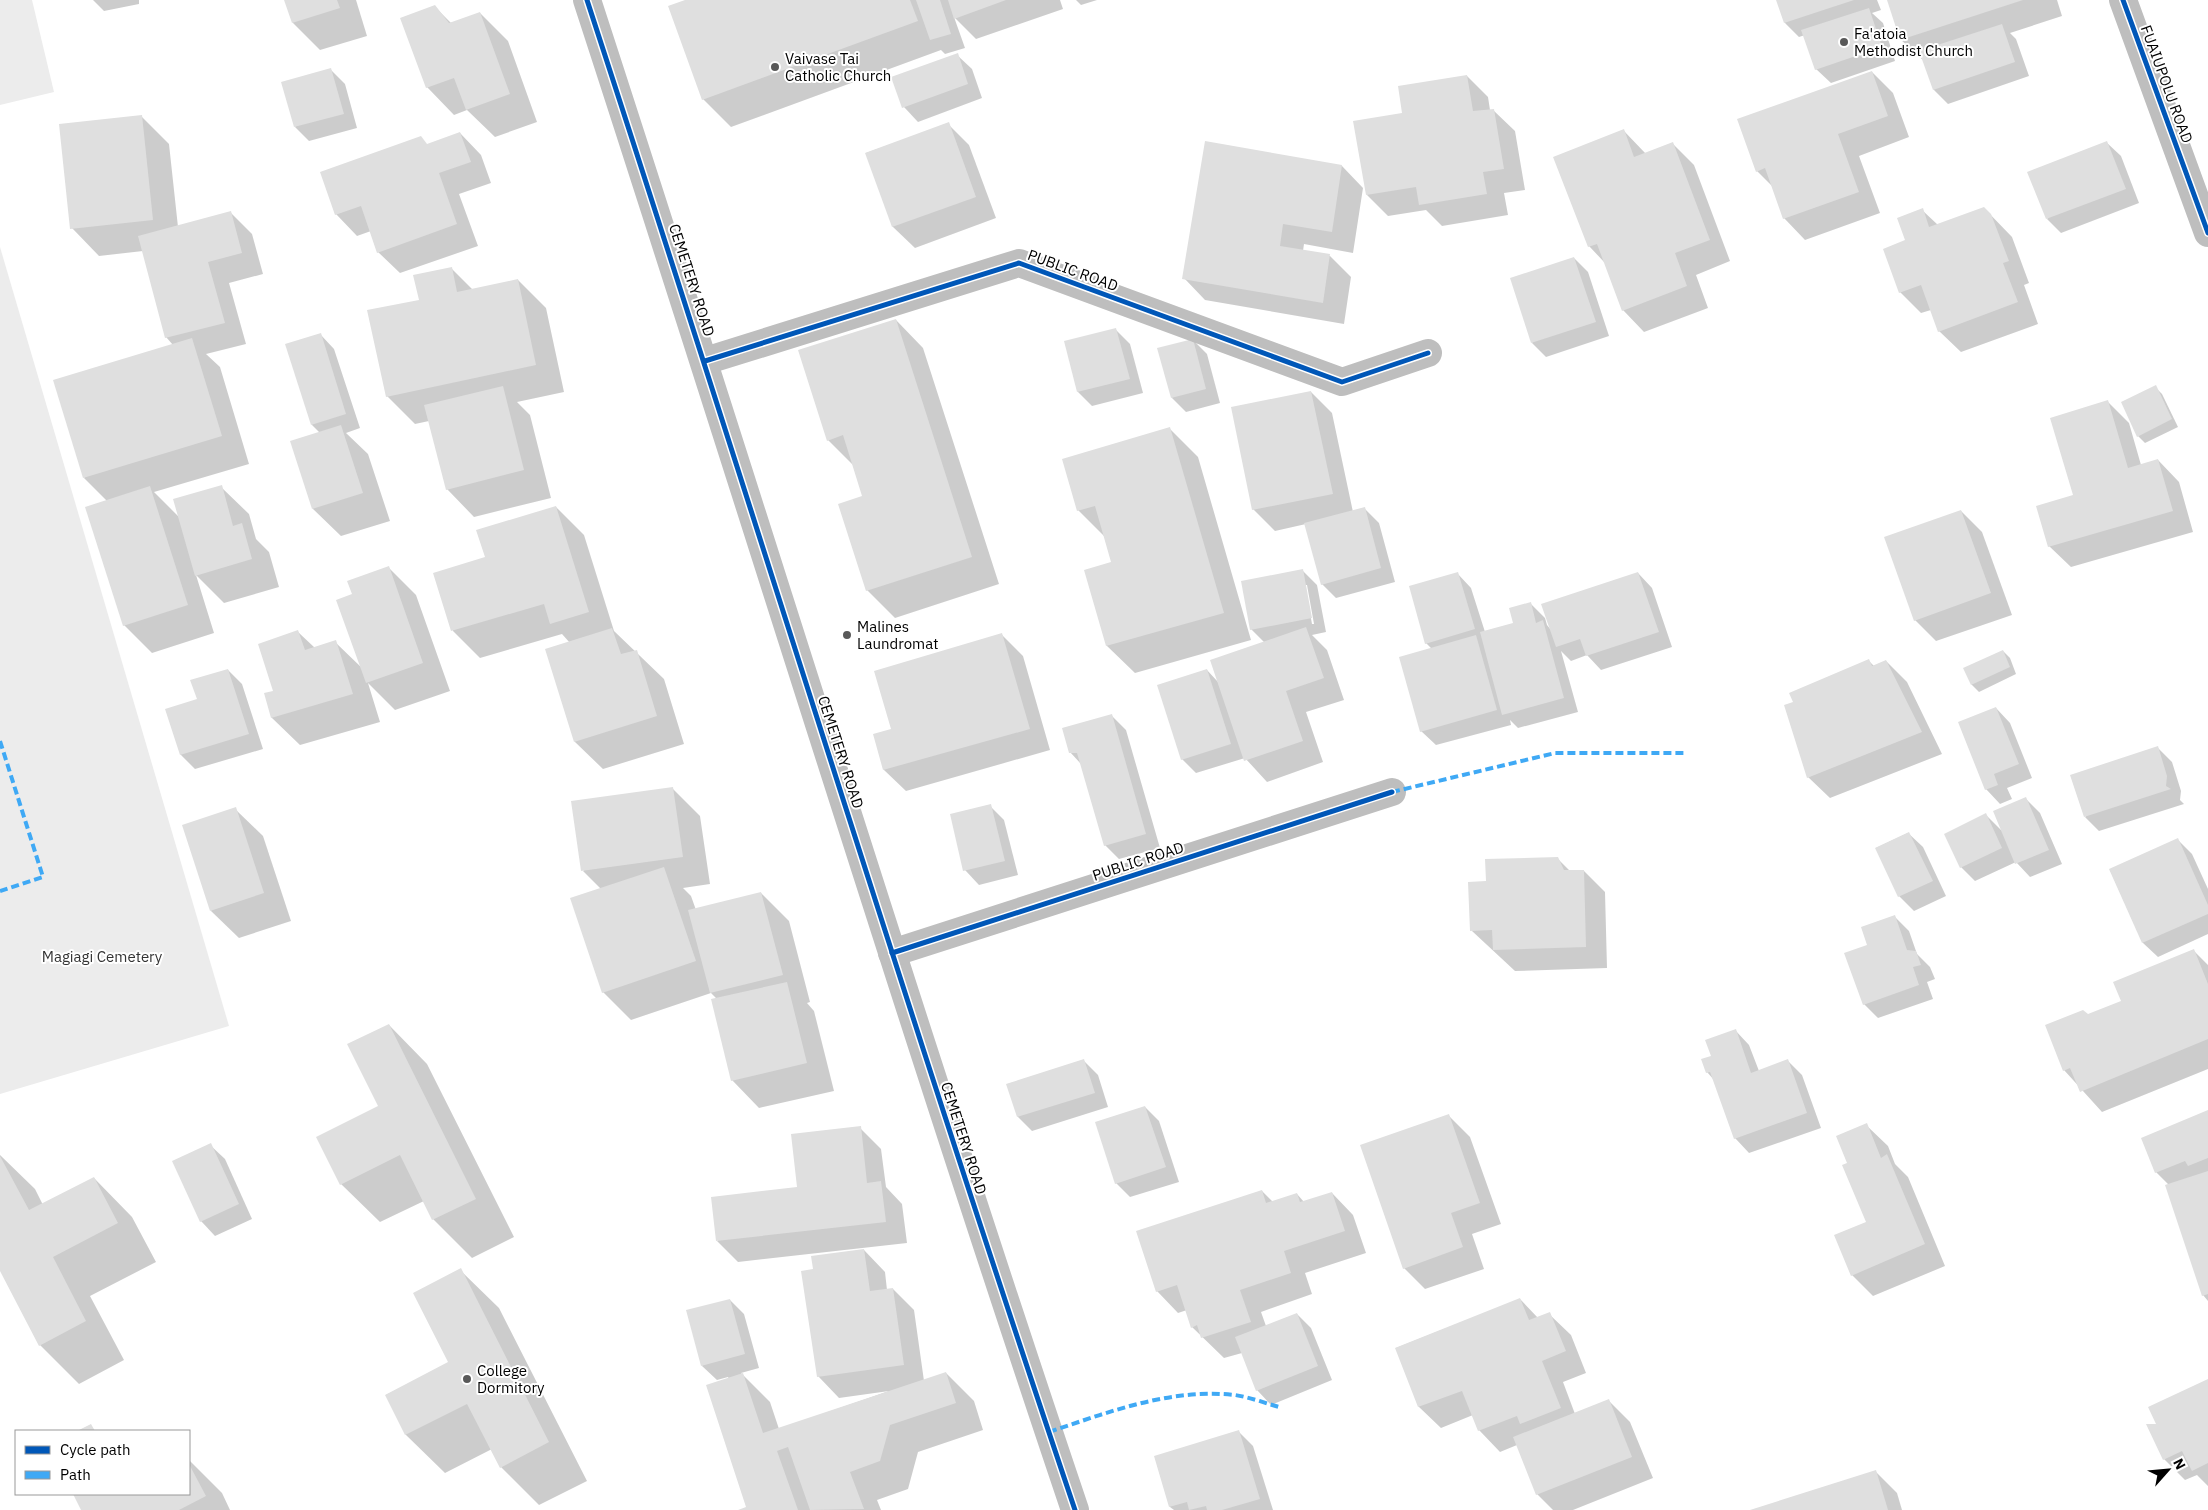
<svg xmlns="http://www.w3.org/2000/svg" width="2208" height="1510" font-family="'IBM Plex Sans',sans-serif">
  <rect width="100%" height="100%" fill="#fff"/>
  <g fill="#ececec">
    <path d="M0,0H32L54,92L0,105Z"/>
    <path d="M0,247L229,1026L0,1094Z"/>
  </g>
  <g fill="#0003" fill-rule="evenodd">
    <path d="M93,0H139V4L104,11Z"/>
    <path d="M286,0H356L367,36L320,50L293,23Z"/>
    <path d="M688,0H1060L1063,9L976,39L954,17L965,48L945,54L941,50L731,127L703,99Z"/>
    <path d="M1076,0H1097L1081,5Z"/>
    <path d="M1778,0H1877L1881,10L1872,13L1883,23L1895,61L1831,83L1816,69L1805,35L1799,37L1785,23Z"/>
    <path d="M1888,0H2057L2062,16L2010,33L2016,39L2029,76L1948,104L1934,90L1924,61L1901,40Z"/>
    <path d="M435,7L451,23L480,13L508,41L537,122L495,137L467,110L454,115L427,87Z"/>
    <path d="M957,55L972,69L982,98L918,122L904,107Z"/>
    <path d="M331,70L345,84L357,128L309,141L295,127Z"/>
    <path d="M1872,72L1893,93L1909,137L1859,156L1880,213L1805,240L1784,218L1773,187L1757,171L1739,120Z"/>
    <path d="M1467,76L1488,97L1490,110H1493L1515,131L1525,190L1504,193L1508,215L1442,226L1426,210L1388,216L1367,195L1404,114Z"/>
    <path d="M142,117L169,144L178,227L231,213L252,234L263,274L229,283L246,344L206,354L220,367L249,464L154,492L180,518L221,487L249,514L256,539L269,552L279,587L224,603L196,575L214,633L152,653L124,625L107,501L84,478L173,345L166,337L143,251L99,256L72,228Z"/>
    <path d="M948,124L969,145L996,218L915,248L893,227L866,153Z"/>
    <path d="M1624,131L1646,154L1672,143L1694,165L1730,261L1696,275L1708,308L1644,332L1623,310L1605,263L1589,246Z"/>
    <path d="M460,133L481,155L491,183L459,194L478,246L400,273L378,252L371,231L357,236L336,214L428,145Z"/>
    <path d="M2106,142L2121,156L2139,203L2061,233L2047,219Z"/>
    <path d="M1206,143L1342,166L1363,188L1353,253L1304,244L1303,251L1330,256L1351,277L1344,324L1205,300L1184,278Z"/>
    <path d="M1984,208L2012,237L2029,283L2024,285L2038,324L1961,352L1939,331L1931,310L1921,313L1900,292L1922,210L1938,225Z"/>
    <path d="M1574,258L1588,272L1609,336L1546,357L1532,343Z"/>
    <path d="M451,268L473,290L518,280L546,308L564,392L517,402L530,415L551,498L474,517L447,489L429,421L415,424L387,396L421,301Z"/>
    <path d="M896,320L923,348L999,584L895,618L867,590L864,496L854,466L828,440Z"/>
    <path d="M1115,329L1130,344L1143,393L1092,406L1078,392L1065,342Z"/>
    <path d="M320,334L334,349L360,428L346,433L368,454L390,521L341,536L313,509L320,433L312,425Z"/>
    <path d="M1193,340L1207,354L1220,403L1186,412L1172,398Z"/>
    <path d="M2155,387L2162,394L2178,427L2145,443L2138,436Z"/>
    <path d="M1311,392L1332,413L1353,512L1364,508L1379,523L1395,582L1336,598L1322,584L1306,524L1275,531L1253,509Z"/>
    <path d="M2108,402L2129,423L2141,465L2158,460L2179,482L2193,532L2071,567L2049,546L2074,496Z"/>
    <path d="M1170,429L1198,457L1251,640L1135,673L1107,646L1086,570L1113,563L1106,538L1078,510Z"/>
    <path d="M556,507L584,535L614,631L664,679L684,744L603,769L575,742L570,643L562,634L480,658L453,631L434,574L486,558Z"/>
    <path d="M1961,511L1982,532L2012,615L1936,641L1915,620Z"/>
    <path d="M388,567L416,595L450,691L395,710L368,683L380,722L300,745L272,718L265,694L274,692L298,632L315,648L335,642L362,668L354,595Z"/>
    <path d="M1302,570L1317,585L1326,632L1312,635L1327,650L1344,700L1306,712L1323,762L1267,782L1245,758L1196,773L1182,759L1207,670L1218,682L1264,642L1251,629ZM1305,585H1307L1314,624H1312Z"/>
    <path d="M1457,573L1471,588L1485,632L1514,624L1530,603L1545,618L1547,625L1551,630L1638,573L1652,588L1672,647L1601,670L1587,655L1571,661L1561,651L1578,712L1518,728L1510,720L1511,725L1436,745L1421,731L1432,649L1426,643Z"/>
    <path d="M1002,635L1023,656L1050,750L906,791L884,770L874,735L892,730Z"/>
    <path d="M2003,651L2010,658L2016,674L1979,692L1972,685L1965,669Z"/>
    <path d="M1869,661L1875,667L1886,661L1907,682L1942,754L1830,798L1808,777L1795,703Z"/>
    <path d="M228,670L242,684L263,749L195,769L181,755L167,710L198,700Z"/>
    <path d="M1996,708L2010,723L2032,778L2007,788L2012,799L2000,804L1986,789Z"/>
    <path d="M1112,716L1126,730L1160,848L1119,859L1105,845L1081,764L1070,752Z"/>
    <path d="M2158,748L2172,762L2181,791L2180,800L2184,804L2099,831L2085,817Z"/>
    <path d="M672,788L700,816L710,884L683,888L691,896L696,910L761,893L789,921L810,1002L807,1003L814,1011L834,1091L759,1108L732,1080L717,999L711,993L631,1020L603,992L601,889L583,871Z"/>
    <path d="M2026,799L2040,813L2062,864L2030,877L2016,862L1975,881L1961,867L1986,815L2003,832Z"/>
    <path d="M990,806L1004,820L1018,875L979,885L965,870Z"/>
    <path d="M235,809L263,836L291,921L239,938L211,911Z"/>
    <path d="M1908,833L1923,847L1946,896L1914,911L1899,896L1876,848Z"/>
    <path d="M2178,840L2192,854L2208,889V934L2158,957L2143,943L2110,870Z"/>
    <path d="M1557,858L1570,871H1584L1605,892L1607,968L1515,971L1472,931L1487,882Z"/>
    <path d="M1894,916L1909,931L1917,954L1930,967L1935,979L1927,982L1933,999L1878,1018L1864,1004Z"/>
    <path d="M2193,950L2208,965V1069L2102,1112L2064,1070L2088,1015L2123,1002Z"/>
    <path d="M389,1025L427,1064L514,1237L472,1258L433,1219L424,1201L380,1222L341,1184L380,1107Z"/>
    <path d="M1735,1030L1749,1045L1759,1071L1788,1061L1802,1075L1821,1128L1749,1153L1735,1138L1714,1080L1707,1072L1712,1057Z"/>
    <path d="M1084,1061L1098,1075L1108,1107L1032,1131L1018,1117L1008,1084Z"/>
    <path d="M1145,1107L1159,1121L1179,1182L1130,1197L1116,1183Z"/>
    <path d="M2208,1112V1301L2203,1295L2169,1185L2156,1172Z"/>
    <path d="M1449,1116L1470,1137L1501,1224L1472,1234L1484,1269L1425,1289L1404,1268Z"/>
    <path d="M1866,1125L1888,1146L1895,1164L1908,1177L1945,1266L1873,1296L1852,1275L1867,1223L1849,1164Z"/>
    <path d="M860,1128L881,1149L886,1187L902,1204L907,1243L738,1262L717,1241L798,1188Z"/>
    <path d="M210,1145L225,1159L252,1219L215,1236L201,1221Z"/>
    <path d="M0,1155L35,1189L43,1205L94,1178L132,1217L156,1262L90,1296L124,1360L79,1384L40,1345L0,1269Z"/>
    <path d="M1262,1191L1273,1202L1297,1194L1304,1202L1332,1193L1353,1215L1366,1253L1305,1273L1312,1294L1261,1312L1266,1326L1297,1314L1311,1328L1332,1380L1271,1405L1257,1390L1242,1353L1224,1358L1192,1327L1187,1310L1178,1313L1157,1291Z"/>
    <path d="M864,1250L885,1272L887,1290L893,1289L914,1310L924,1381L946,1373L974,1401L983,1430L918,1452L908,1489L877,1500L881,1510H741L748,1508L729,1379L728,1377L717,1380L702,1366L730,1300L744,1314L759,1368L741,1373L770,1402L779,1429L889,1391L839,1398L818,1376L814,1270Z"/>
    <path d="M460,1270L499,1308L587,1481L539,1505L501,1467L492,1449L445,1473L406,1435L386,1395L450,1363Z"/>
    <path d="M1520,1299L1538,1318L1549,1314L1571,1335L1586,1373L1563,1382L1575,1414L1608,1400L1630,1422L1653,1478L1573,1510H1553L1537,1494L1517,1445L1500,1452L1479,1430L1473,1415L1441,1428L1419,1407L1396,1348Z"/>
    <path d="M2208,1380V1486L2197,1475L2185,1480L2164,1459L2158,1425Z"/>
    <path d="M1239,1432L1253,1446L1273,1510H1174L1170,1507L1155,1457Z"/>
    <path d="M189,1460L222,1493L230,1510H82L74,1494H189Z"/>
    <path d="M1876,1472L1897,1493L1902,1510H1752Z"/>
  </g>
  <g fill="#dfdfdf">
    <path d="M284,0H337L340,8L292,23Z"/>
    <path d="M685,0H910L918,21L702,100L668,6Z"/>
    <path d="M916,0H940L951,34L930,40Z"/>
    <path d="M948,0H1006L954,19Z"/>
    <path d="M1776,0H1854L1784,23Z"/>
    <path d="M1887,0H2023L1900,40Z"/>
    <path d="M435,5L449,23L480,12L510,94L466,110L454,78L426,88L400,18Z"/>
    <path d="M1869,8L1882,47L1815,70L1801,30Z"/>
    <path d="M2002,24L2015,62L1933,90L1919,51Z"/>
    <path d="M958,53L968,84L902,108L891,77Z"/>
    <path d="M331,68L344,114L294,127L281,82Z"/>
    <path d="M1872,71L1888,116L1838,134L1859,192L1783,219L1765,168L1756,172L1737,119Z"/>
    <path d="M1467,75L1473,111L1494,109L1504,169L1483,172L1487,194L1419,205L1416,187L1366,195L1353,121L1402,113L1398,86Z"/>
    <path d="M142,115L153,220L70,229L59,124Z"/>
    <path d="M949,122L976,197L892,227L865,153Z"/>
    <path d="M1624,129L1634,157L1673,142L1710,240L1675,253L1687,286L1622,311L1597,244L1588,247L1553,157Z"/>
    <path d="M460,132L471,162L439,173L457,224L377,253L361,206L335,215L320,172L421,136L427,144Z"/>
    <path d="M1205,141L1342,165L1332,232L1283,224L1280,246L1330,254L1323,303L1182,279Z"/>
    <path d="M2107,141L2126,189L2046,219L2027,172Z"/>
    <path d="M1984,207L1991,214L2009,261L2003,263L2018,302L1938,332L1921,285L1899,293L1883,249L1905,240L1897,218L1923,208L1929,227Z"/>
    <path d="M231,211L242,253L208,262L225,323L165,338L138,236Z"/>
    <path d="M1574,257L1596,322L1531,343L1510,278Z"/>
    <path d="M452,267L457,292L518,279L536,365L386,397L367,310L419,300L413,275Z"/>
    <path d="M896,319L972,557L866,591L838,504L862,496L843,435L827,441L798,350Z"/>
    <path d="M1116,328L1130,379L1077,392L1064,341Z"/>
    <path d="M321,333L346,414L311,425L285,344Z"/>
    <path d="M192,338L222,436L83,478L53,380Z"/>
    <path d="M1193,339L1206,389L1171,398L1157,348Z"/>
    <path d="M2156,385L2172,419L2137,437L2121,402Z"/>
    <path d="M503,386L524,470L446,490L424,405Z"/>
    <path d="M1311,391L1333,494L1252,510L1231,407Z"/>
    <path d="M2108,400L2128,468L2158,459L2173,511L2048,547L2036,506L2073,495L2050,418Z"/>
    <path d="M341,425L363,493L312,509L290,441Z"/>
    <path d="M1170,427L1224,613L1106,646L1084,570L1111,562L1095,506L1077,511L1062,459Z"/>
    <path d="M222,485L233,526L242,523L252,559L195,576L173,499Z"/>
    <path d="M150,486L188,605L123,626L85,507Z"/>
    <path d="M556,506L589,612L550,624L544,604L451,631L433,573L485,557L476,530Z"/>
    <path d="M1365,507L1381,568L1321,585L1304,523Z"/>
    <path d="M1961,510L1991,593L1914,621L1884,537Z"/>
    <path d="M389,566L423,663L366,683L336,600L352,594L347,581Z"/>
    <path d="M1303,569L1312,618L1250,630L1241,581Z"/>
    <path d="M1458,572L1475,629L1425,644L1409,586Z"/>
    <path d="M1638,572L1659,632L1586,656L1580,639L1556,647L1541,604Z"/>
    <path d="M1531,602L1536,623L1543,620L1564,698L1502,715L1480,632L1513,623L1509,608Z"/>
    <path d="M1306,627L1324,678L1286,691L1303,741L1244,761L1210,660Z"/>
    <path d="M612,628L621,654L637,650L657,716L574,742L545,649Z"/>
    <path d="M298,630L305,650L336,640L353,694L271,718L264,693L273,691L258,644Z"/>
    <path d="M1002,633L1030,729L883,770L873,734L891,729L874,671Z"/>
    <path d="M1476,635L1497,710L1420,732L1399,657Z"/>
    <path d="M2003,650L2010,667L1971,685L1963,668Z"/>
    <path d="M1869,659L1872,666L1886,660L1922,732L1807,778L1784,705L1793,702L1789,693Z"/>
    <path d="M228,669L249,734L180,755L165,709L197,699L190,680Z"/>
    <path d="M1207,669L1231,744L1181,760L1157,685Z"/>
    <path d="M1996,707L2019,764L1994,774L1998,785L1985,790L1958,722Z"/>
    <path d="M1112,714L1146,834L1104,846L1077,753H1069L1062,728Z"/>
    <path d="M2158,746L2167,776L2166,786L2171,789L2084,817L2070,775Z"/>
    <path d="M673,787L683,857L581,871L571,801Z"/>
    <path d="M2026,797L2049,850L2015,864L1993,811Z"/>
    <path d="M991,804L1005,861L963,871L950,814Z"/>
    <path d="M236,807L264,893L210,911L182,825Z"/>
    <path d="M1986,813L2002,848L1960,868L1944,834Z"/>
    <path d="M1909,832L1933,881L1898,897L1875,848Z"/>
    <path d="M2178,838L2208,905V914L2142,943L2109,869Z"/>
    <path d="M1558,857L1564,870H1584L1586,947L1493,950L1492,930L1470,931L1468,882L1486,881L1485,859Z"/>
    <path d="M664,867L696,961L602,993L570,898Z"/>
    <path d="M761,892L783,975L710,993L688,910Z"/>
    <path d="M1895,915L1907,950L1916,951L1921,965L1913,967L1919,985L1863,1005L1844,953L1867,945L1861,927Z"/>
    <path d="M2194,949L2208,984V1039L2080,1092L2070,1068L2063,1071L2045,1025L2083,1010L2088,1014L2121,1001L2113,982Z"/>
    <path d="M787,982L807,1063L731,1081L711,999Z"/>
    <path d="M389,1024L476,1199L432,1220L400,1155L340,1185L316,1137L378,1106L347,1044Z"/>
    <path d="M1736,1029L1751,1073L1788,1059L1807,1113L1734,1139L1710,1072L1706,1073L1701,1059L1711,1056L1705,1040Z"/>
    <path d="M1084,1059L1095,1093L1017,1117L1006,1084Z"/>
    <path d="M1145,1106L1166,1167L1115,1184L1095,1122Z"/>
    <path d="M2208,1110V1158L2188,1166L2185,1161L2155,1173L2141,1138Z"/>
    <path d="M1449,1114L1480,1203L1451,1213L1463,1247L1403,1269L1360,1145Z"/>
    <path d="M1867,1123L1881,1158L1887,1154L1925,1244L1851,1276L1834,1235L1866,1222L1842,1165L1847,1163L1836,1136Z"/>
    <path d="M861,1126L867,1183L881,1181L886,1222L716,1241L711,1197L797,1187L791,1134Z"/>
    <path d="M211,1143L239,1204L200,1222L172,1161Z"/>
    <path d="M0,1156L29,1210L94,1177L118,1223L53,1257L86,1321L39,1346L0,1271Z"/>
    <path d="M2208,1171V1294L2202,1296L2165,1185Z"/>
    <path d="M1262,1190L1266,1203L1297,1193L1300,1202L1332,1192L1345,1231L1284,1251L1291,1273L1240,1290L1251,1322L1201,1338L1197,1325L1191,1328L1177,1285L1156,1292L1136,1231Z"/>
    <path d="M864,1249L870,1291L893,1288L904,1365L817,1377L801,1271L813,1269L811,1256Z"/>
    <path d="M461,1268L549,1442L500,1468L467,1404L405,1435L385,1395L448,1362L413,1293Z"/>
    <path d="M1520,1298L1529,1320L1550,1312L1566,1351L1542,1361L1561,1408L1520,1424L1517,1416L1478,1431L1462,1391L1418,1407L1395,1348Z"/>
    <path d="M730,1299L745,1354L701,1366L686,1310Z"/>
    <path d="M1297,1313L1318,1366L1256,1391L1235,1337Z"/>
    <path d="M946,1372L956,1403L890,1425L880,1461L850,1472L864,1509L810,1510L788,1447L777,1451L798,1510H738L746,1507L706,1385L743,1373L763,1433Z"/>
    <path d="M2208,1379V1463L2192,1471L2182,1451L2163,1460L2146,1424H2156L2148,1407Z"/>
    <path d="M1609,1399L1632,1457L1536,1495L1513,1437Z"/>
    <path d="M91,1424L95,1431H77Z"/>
    <path d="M1239,1430L1260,1499L1222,1510H1207L1206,1506L1189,1510L1187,1502L1169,1507L1154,1456Z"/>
    <path d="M189,1464L206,1496L179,1510H81L73,1494H189Z"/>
    <path d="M1876,1470L1888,1510H1750Z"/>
  </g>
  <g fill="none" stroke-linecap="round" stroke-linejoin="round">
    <g stroke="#bebebe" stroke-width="28">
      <path d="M587,0C751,503 906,1009 1075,1510"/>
      <path d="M2123,0L2208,233"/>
      <path d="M705,361L1019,263L1342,382L1428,353"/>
      <path d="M892,953L1392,792"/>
    </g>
    <g stroke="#3fa9f5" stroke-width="4" stroke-dasharray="8 4" stroke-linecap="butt">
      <path d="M0,741L43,877L0,891"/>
      <path d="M1392,792L1555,753H1686"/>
      <path d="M1049,1432C1109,1412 1170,1388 1235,1395C1249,1397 1265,1403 1279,1407"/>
    </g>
    <g stroke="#fff" stroke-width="8">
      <g id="cycleway">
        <path d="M587,0C751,503 906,1009 1075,1510"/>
        <path d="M2123,0L2208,233"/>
        <path d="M705,361L1019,263L1342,382L1428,353"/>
        <path d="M892,953L1392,792"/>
      </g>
    </g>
    <use href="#cycleway" stroke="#0057b8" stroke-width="5"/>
  </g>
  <g fill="#595959" stroke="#fff" stroke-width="2">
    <circle cx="1844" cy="42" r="5"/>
    <circle cx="775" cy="67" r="5"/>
    <circle cx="847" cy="635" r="5"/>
    <circle cx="467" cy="1379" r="5"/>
  </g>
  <g text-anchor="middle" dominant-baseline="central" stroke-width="4" stroke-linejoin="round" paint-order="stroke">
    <g font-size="15" fill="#000" stroke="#fff" text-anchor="start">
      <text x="1854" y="33">Fa'atoia<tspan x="1854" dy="17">Methodist Church</tspan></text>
      <text x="785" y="58">Vaivase Tai<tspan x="785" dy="17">Catholic Church</tspan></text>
      <text x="857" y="626">Malines<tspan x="857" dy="17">Laundromat</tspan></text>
      <text x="477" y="1370">College<tspan x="477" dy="17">Dormitory</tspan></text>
    </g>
    <g font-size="15" fill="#000" stroke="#fff">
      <text transform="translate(2167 84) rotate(70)">FUAIUPOLU ROAD</text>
      <text transform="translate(1073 270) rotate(20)">PUBLIC ROAD</text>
      <text transform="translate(692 280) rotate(72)">CEMETERY ROAD</text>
      <text transform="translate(841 752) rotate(72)">CEMETERY ROAD</text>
      <text transform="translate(1138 861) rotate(-18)">PUBLIC ROAD</text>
      <text transform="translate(964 1138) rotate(72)">CEMETERY ROAD</text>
    </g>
    <g font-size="15" fill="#333" stroke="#fff">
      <text x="102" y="956">Magiagi Cemetery</text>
    </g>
  </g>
  <rect x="15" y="1430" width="175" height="65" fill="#ffffff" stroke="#999999"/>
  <rect x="25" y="1446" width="25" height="8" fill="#0057b8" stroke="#999999"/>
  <text x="60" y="1455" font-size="15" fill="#000000">Cycle path</text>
  <rect x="25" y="1471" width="25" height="8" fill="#3fa9f5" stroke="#999999"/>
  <text x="60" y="1480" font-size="15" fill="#000000">Path</text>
  <g transform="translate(2168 1470) rotate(63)" stroke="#ffffff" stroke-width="4" paint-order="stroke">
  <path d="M0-4L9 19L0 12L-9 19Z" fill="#000000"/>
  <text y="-8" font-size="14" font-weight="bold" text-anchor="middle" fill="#000000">N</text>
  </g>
</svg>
